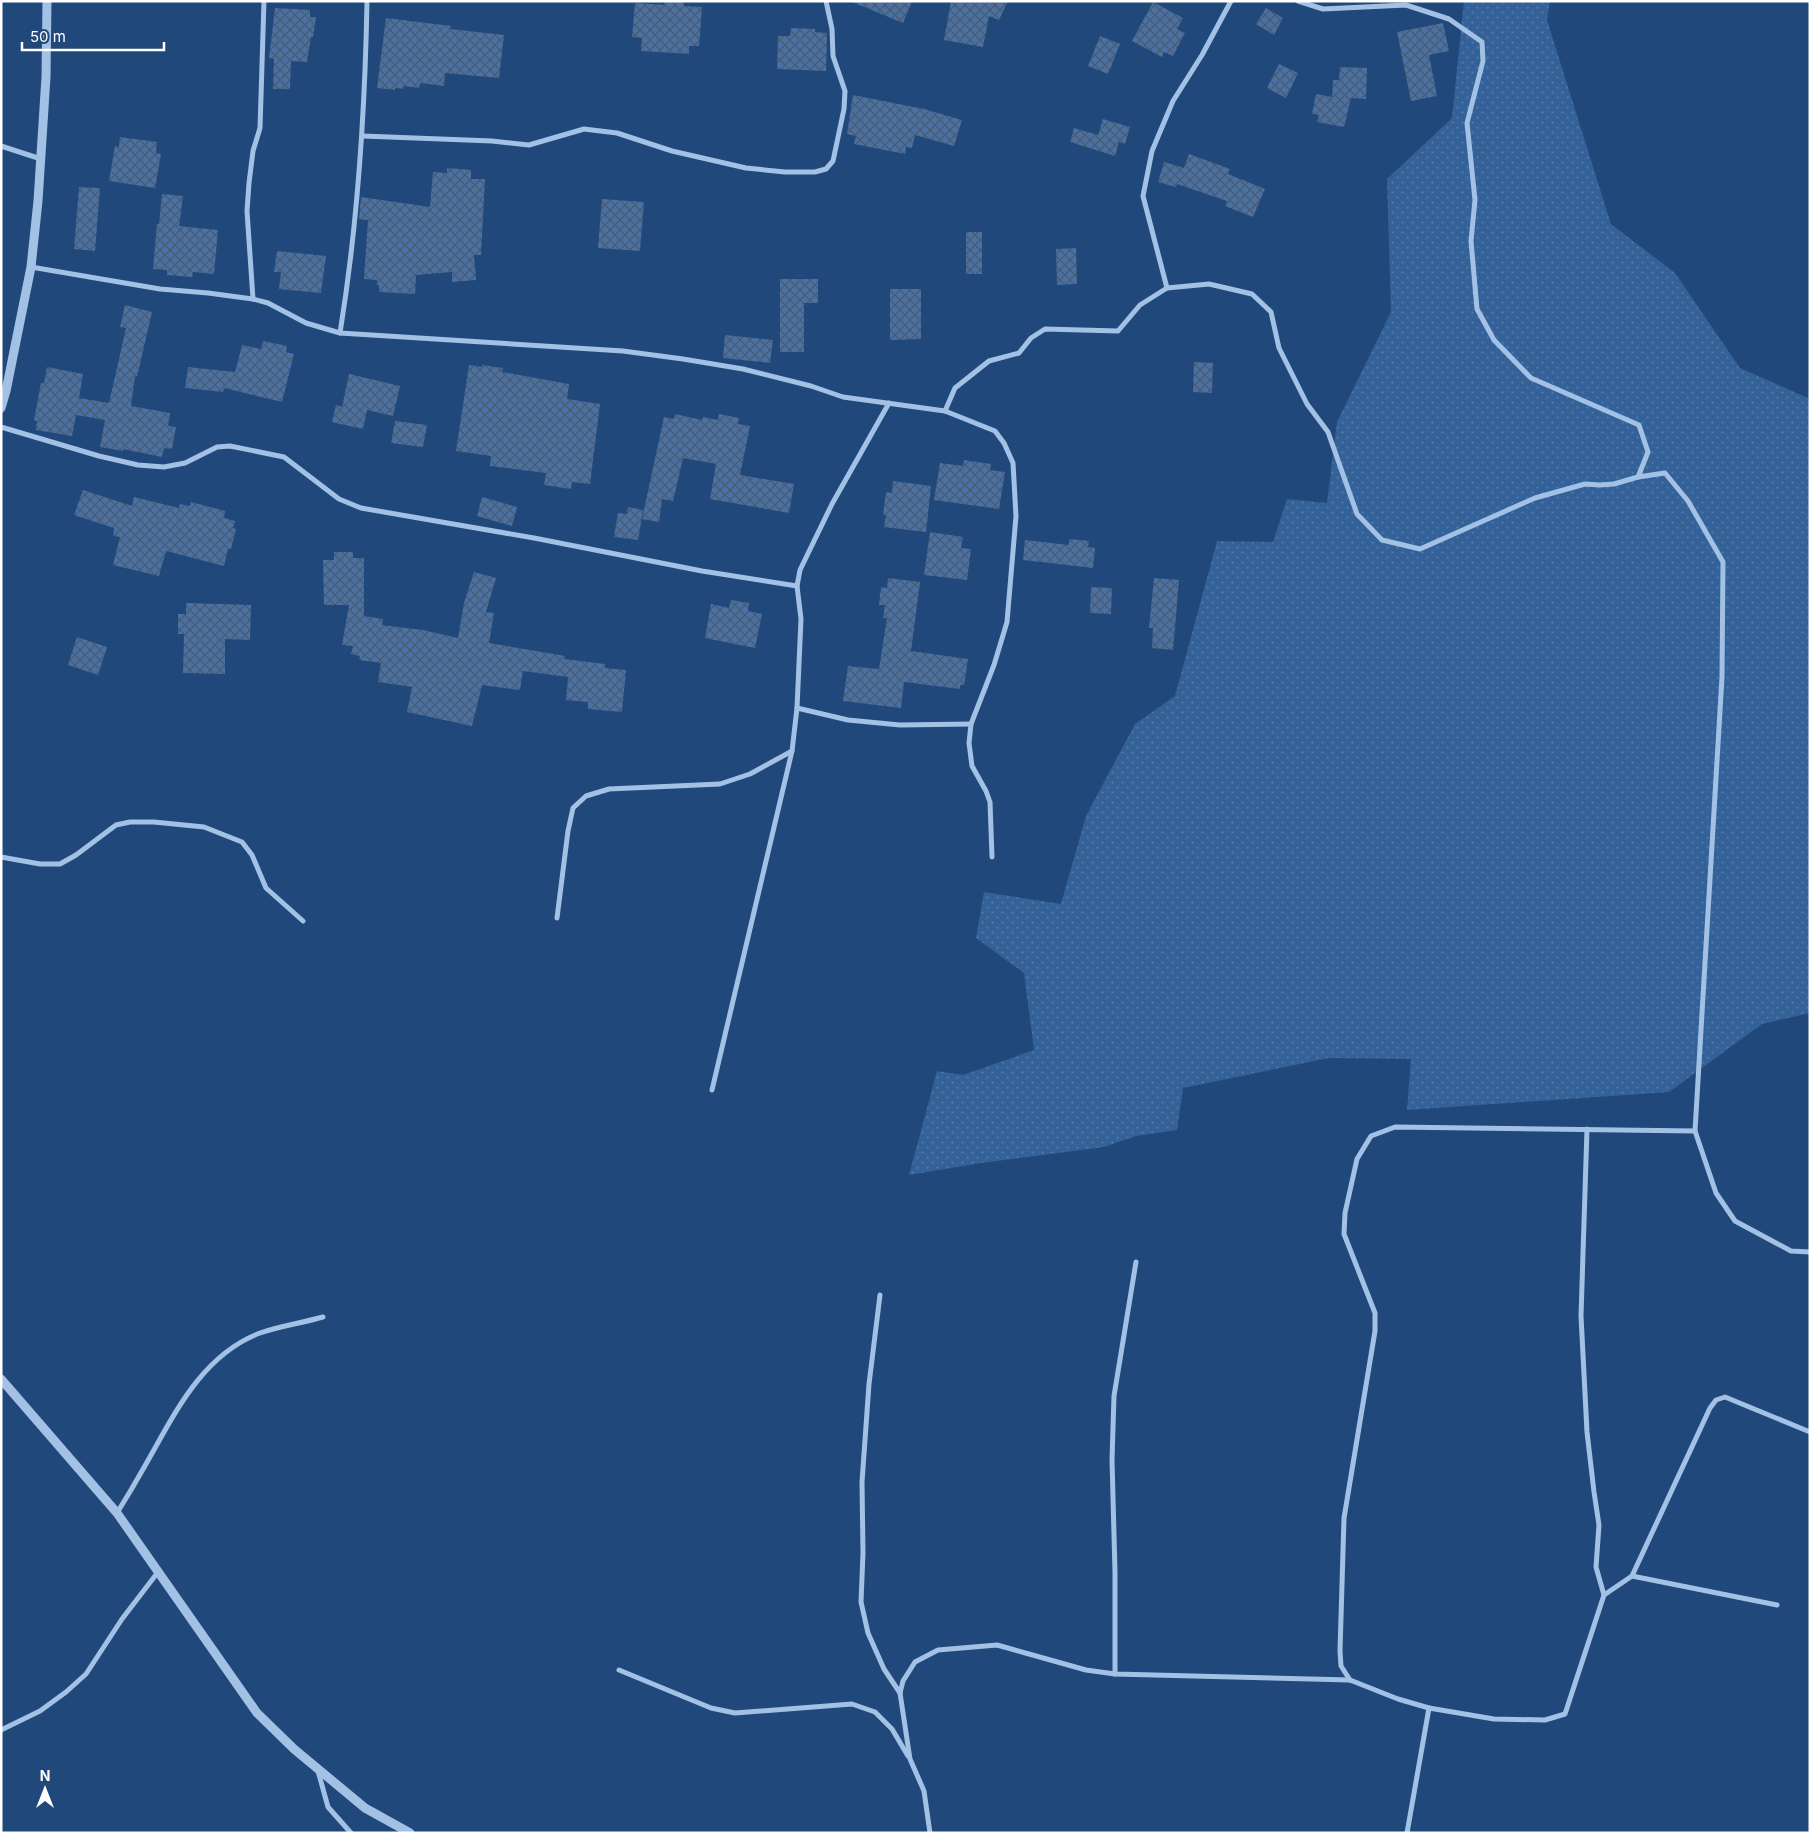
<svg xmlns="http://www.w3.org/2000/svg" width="1811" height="1834" font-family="Inter,sans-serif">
  <defs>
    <pattern id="grass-dots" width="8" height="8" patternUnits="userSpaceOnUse" patternTransform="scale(1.25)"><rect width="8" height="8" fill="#346198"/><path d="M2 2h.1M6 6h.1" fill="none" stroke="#5279a7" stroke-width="1.8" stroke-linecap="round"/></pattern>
    <pattern id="building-cross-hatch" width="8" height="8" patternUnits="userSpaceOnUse" patternTransform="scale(1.25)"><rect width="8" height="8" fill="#4a71a3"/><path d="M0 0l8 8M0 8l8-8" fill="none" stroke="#4b5b6f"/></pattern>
  </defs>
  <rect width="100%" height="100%" fill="#21487a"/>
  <path fill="url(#grass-dots)" d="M1464,1H1550L1547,20L1611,224L1675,273L1740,368L1810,399V1013L1762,1024L1669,1092L1407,1110L1411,1059L1329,1058L1183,1088L1177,1130L1136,1136L1104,1147L981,1163L909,1175L937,1071L963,1075L1034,1050L1024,973L976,938L984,892L1061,904L1086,816L1135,724L1175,696L1217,541L1273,542L1287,499L1327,503L1337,422L1391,312L1387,179L1452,118Z"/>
  <g fill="url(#building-cross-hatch)">
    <path d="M665,1H684V6L702,7L699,46H689V54L641,51L642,38L632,37L635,3L664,5Z"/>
    <path d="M850,1H912L903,23Z"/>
    <path d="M951,1H1008L999,20L989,16L983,47L944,40Z"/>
    <path d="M1153,2L1183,18L1177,29L1185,33L1173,56L1164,52L1162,57L1132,41Z"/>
    <path d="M275,8L310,10V17H316L313,37H311L307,62L291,61L290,89H273L274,59L269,58Z"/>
    <path d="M1266,8L1283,18L1274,35L1256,24Z"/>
    <path d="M386,18L451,26L450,29L504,35L499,78L445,73L444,86L420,83L419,88L404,86L403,89L395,88V90L377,88Z"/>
    <path d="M1443,23L1449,51L1429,55L1437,96L1411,101L1397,32Z"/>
    <path d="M791,28L815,29V32L827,33L826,71L777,69L778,36H790Z"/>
    <path d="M1100,36L1120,44L1108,74L1088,66Z"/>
    <path d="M1279,64L1298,73L1286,98L1267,88Z"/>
    <path d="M1340,67L1367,68L1366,99L1351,98L1344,127L1317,122L1319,115L1312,114L1316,94L1332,97L1333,80H1339Z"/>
    <path d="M853,95L924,109L962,120L954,146L915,135L912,148L906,147L905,154L854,144L856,136L847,134Z"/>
    <path d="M1103,119L1130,127L1125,144L1119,142L1115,156L1070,142L1074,128L1098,135Z"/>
    <path d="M120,137L157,142L156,153L161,154L155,188L109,181L115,146L119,147Z"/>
    <path d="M1189,154L1230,169L1228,174L1265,189L1253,217L1225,206L1227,201L1177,184L1176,187L1158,182L1164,162L1184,168Z"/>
    <path d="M447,168L471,170V179H485L481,255H474L476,280L452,282V272L416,275L415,294L379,292V285H377V280L364,279L368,220L359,219L361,197L430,207L433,172L447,173Z"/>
    <path d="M79,187L100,188L95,251L74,249Z"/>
    <path d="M162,194L183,196L179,226L218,230L214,274L193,272L192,277L167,275V270L153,269L157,224H159Z"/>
    <path d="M602,199L644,202L640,251L598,248Z"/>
    <rect x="966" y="232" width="16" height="42"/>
    <path d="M1076,248L1077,284L1057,285L1056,249Z"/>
    <path d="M277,251L326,256L321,293L279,289L281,272H274Z"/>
    <path d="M780,279H818V303H804V352H780Z"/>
    <path d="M890,289H921V339L890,340Z"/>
    <path d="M125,305L152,312L137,377L135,376L131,406L170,413L168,426L176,427L172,449L164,448L162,457L123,449V451L100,447L105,420L76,415L72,436L36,430L37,421L34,420L41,383H44L47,367L83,374L79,398L109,403L126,328L120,327Z"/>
    <path d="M725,335L773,340L770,363L723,358Z"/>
    <path d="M263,341L287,346L286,352L294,354L282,402L224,388L223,392L185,388L188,367L235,372L242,345L261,349Z"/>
    <path d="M1194,362L1213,363L1212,393L1193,392Z"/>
    <path d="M469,365L482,367V365L503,368L502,372L569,384L567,399L600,404L590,484L572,482L571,489L544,485L546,473L490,466L491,456L456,451Z"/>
    <path d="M349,374L400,386L393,416L367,410L363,429L332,422L336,405L342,407Z"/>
    <path d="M675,414L702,420L703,417L718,420L719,414L739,418L738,424L750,426L740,475L794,484L789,513L710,499L716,464L683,458L673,501L662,499L659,522L642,519L664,417L674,419Z"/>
    <path d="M395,421L427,425L423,447L391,443Z"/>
    <path d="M964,460L991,464L990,470L1005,472L999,509L934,500L940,463L963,466Z"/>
    <path d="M893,481L931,486L926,532L884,527L886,515H883L886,492L892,493Z"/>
    <path d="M83,490L132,506L134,497L179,508L180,504L190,506L191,502L225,511L224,518L235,521L233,528L236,529L231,549H228L224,566L166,551L159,576L113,565L120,537L113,536L114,528L74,515Z"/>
    <path d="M482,497L517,507L512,526L477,516Z"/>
    <path d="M628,507L643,510L638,540L614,537L618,513L627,514Z"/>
    <path d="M930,532L963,537L961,548L971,549L967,580L924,575Z"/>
    <path d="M1069,539L1089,541L1088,547L1095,548L1093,568L1023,560L1025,540L1069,545Z"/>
    <path d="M334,552H353V558H364V616L383,619L382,625L423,630L458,638L464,603L474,572L496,578L486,612L494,613L489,643L565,656L564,659L605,664V668L626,670L622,712L588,709V702L566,700L568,677L523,671L520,690L482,685L472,726L407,712L412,687L378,682L381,663L359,660L360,656L351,654L353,646L342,645L349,605H324L323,560H334Z"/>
    <path d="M888,578L920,582L911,651L968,659L964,685H960V689L904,682L901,708L843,701L848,666L879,669L887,618H883L885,605H879L881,587L887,588Z"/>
    <path d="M1154,578L1179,580L1173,650L1152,648L1153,628H1149Z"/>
    <path d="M1091,587L1112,588L1111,614L1090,613Z"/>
    <path d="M731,600L749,603L748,611L762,614L755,648L705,638L711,604L729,608Z"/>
    <path d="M186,603L251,605L250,640L225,639V674L183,673L184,634H178V614H186Z"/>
    <path d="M77,637L107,647L98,675L68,665Z"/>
  </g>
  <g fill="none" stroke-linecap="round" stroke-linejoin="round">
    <g stroke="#a3c1e5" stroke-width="5">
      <path d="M363,136L492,141L529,145L584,129L617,133L672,151L746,168L785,172H815L826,169L833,161L844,109L845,91L833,56L832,29L826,1"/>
      <path d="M1,146L41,159"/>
      <path d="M31,267L160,289L208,293L253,299L268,303L306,323L340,333L623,351L683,359L743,369L811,386L843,397L945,411L995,431L1004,443L1013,463L1016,516L1007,622L994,665L971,724L969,743L972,766L986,791L990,802L992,857"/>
      <path d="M1167,288L1143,196L1152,151L1173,101L1202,55L1231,1"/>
      <path d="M253,299L247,211L249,183L253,151L260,128L264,1"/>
      <path d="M340,333C358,222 365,113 367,1"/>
      <path d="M945,411L955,388L989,361L1019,353L1031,338L1045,329L1118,331L1140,305L1167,288L1209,284L1252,294L1271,312L1279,348L1307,404L1328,432L1357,514L1382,540L1420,549L1535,498L1585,484L1600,485L1614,484L1638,477L1648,452L1639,425L1531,378L1494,340L1477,309L1471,241L1475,200L1467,123L1483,61L1482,42L1449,19L1406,5L1323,9L1298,1"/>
      <path d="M1,427L99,456L138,465L164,467L185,463L217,447L230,446L284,457L339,499L361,508L534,538L702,571L797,586"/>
      <path d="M1638,477L1665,473L1688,501L1723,562L1722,677L1695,1131L1716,1193L1735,1221L1791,1251L1810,1252"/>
      <path d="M797,708L801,619L797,586L800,570L832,504L889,403"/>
      <path d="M1,857L40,864H60L76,855L116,825L130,822H154L204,827L242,842L252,855L266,888L303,921"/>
      <path d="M557,918L568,831L573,808L586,796L609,789L720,784L750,774L792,751L797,708L848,720L900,725L971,724"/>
      <path d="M712,1090L792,751"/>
      <path d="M880,1295L869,1384L862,1482L863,1553L861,1602L868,1633L884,1669L900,1693"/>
      <path d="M117,1513C127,1497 137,1480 146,1464C175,1413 202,1355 260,1333C280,1326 302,1323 323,1317"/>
      <path d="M1632,1576L1777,1605"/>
      <path d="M1604,1595L1632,1576L1710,1408L1716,1400L1725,1397L1810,1432"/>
      <path d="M619,1670L711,1708L735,1713L852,1704L875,1712L892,1729L908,1756"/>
      <path d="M1115,1674V1572L1112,1460L1114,1396L1136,1262"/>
      <path d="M1350,1680L1341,1666L1340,1651L1344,1518L1375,1331V1313L1344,1234L1345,1213L1357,1159L1371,1136L1395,1127L1695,1131"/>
      <path d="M1429,1708L1494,1719L1545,1720L1565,1714L1604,1595L1596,1567L1599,1525L1594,1492L1587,1432L1581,1316L1587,1129"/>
      <path d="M1,1730L40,1711L66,1692L86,1674L122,1619L158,1572"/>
      <path d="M318,1771L328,1807L351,1833"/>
      <path d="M930,1833L924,1791L910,1759L900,1693L903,1681L915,1662L938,1650L997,1645L1086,1670L1115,1674L1350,1680L1398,1699L1429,1708L1407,1833"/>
    </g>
    <g stroke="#a3c1e5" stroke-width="9">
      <path d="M1,408L6,391L31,267L38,201L46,77L47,1"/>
      <path d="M1,1379L117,1513L257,1713L294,1749L365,1808L410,1833"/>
    </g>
  </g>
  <rect width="1811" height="1834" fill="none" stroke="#ffffff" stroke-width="5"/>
  <g transform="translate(45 1789)" stroke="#21487a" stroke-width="4" paint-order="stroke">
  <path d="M0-4L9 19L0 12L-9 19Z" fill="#ffffff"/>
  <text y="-8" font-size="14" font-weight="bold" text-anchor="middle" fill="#ffffff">N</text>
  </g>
  <path d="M22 42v8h142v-8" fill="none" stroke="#ffffff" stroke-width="2.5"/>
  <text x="30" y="42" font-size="15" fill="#ffffff" stroke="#21487a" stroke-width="4" paint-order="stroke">50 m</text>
</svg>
